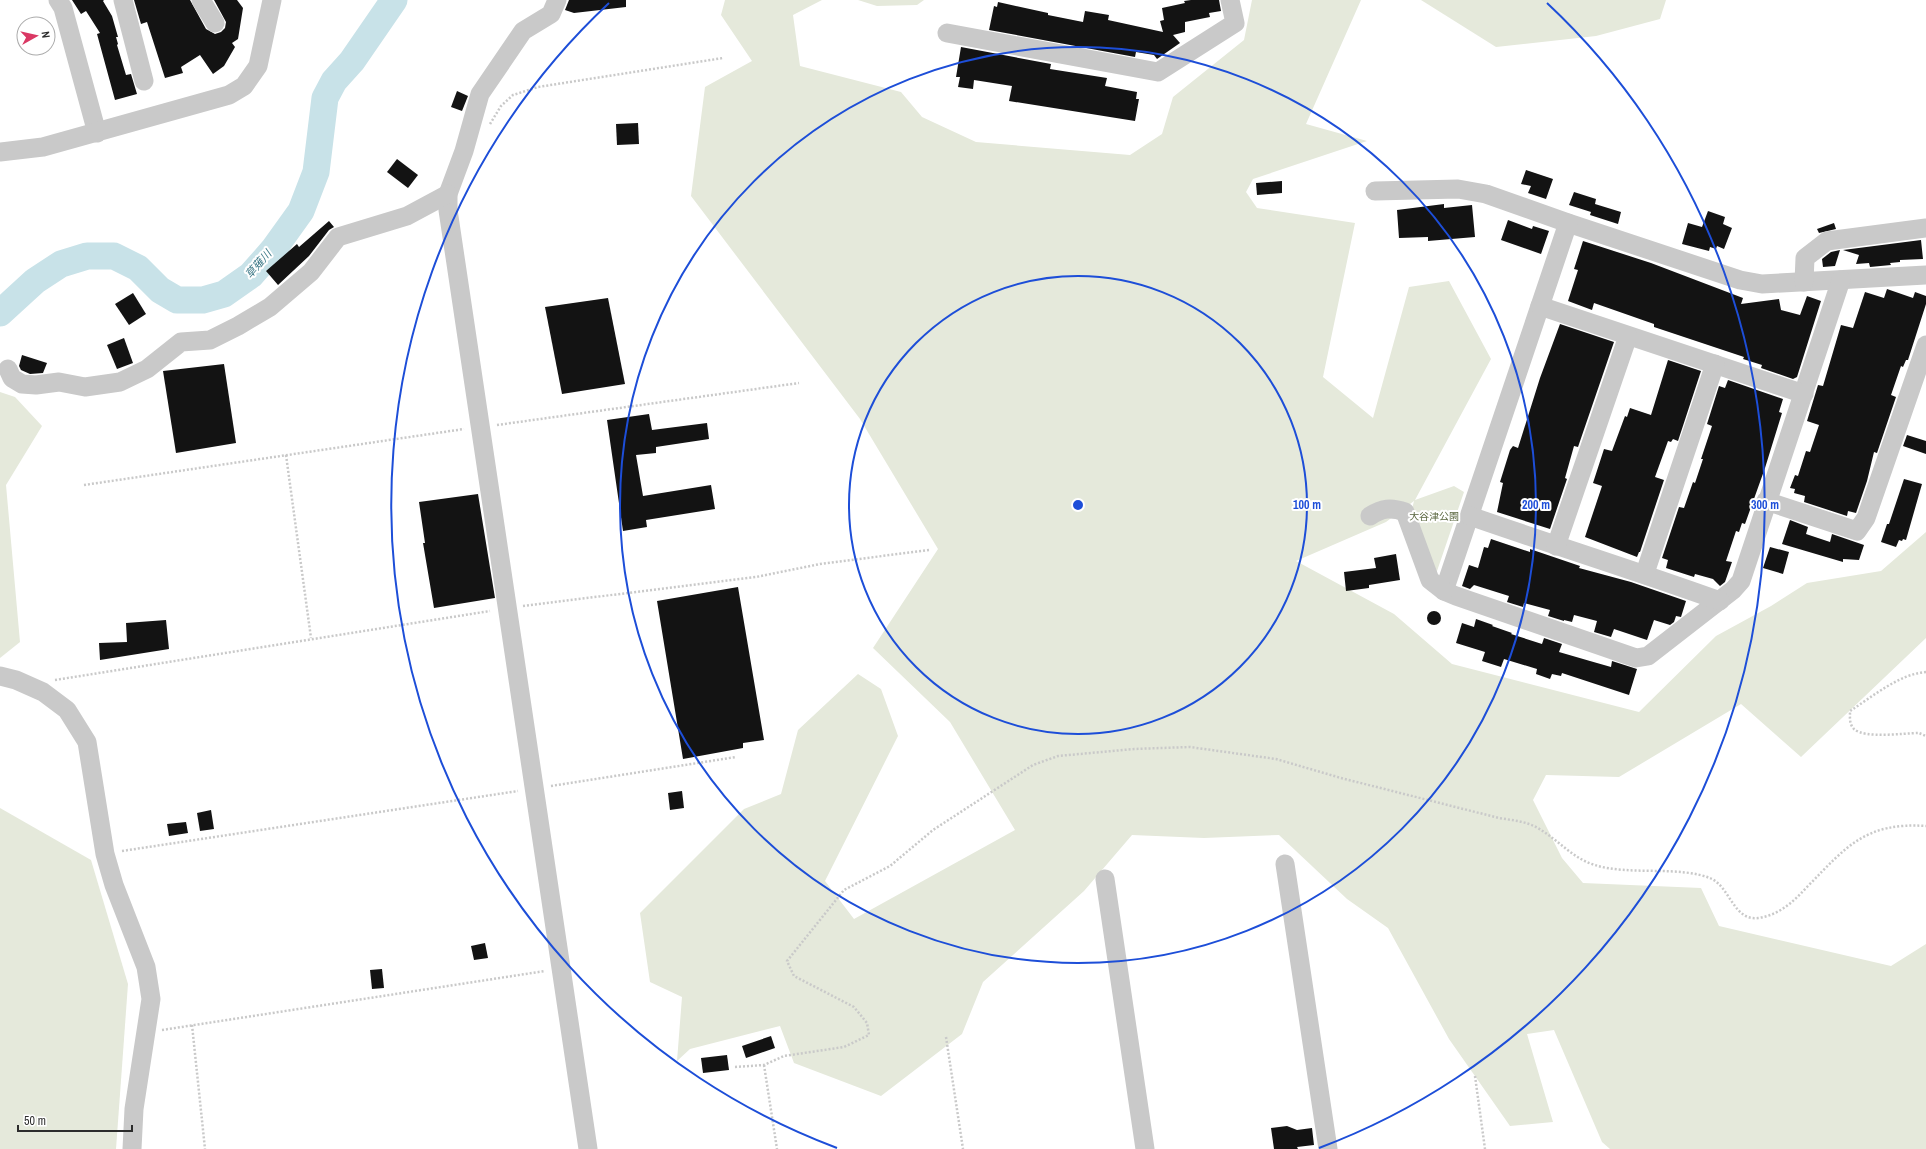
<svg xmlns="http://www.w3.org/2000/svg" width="1926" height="1149" font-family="'Archivo Narrow','Noto Sans JP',sans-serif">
  <rect width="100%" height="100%" fill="#fff"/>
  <g fill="#e5e9db">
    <path d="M725,0H822L793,15L800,66L901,92L922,117L976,142L1130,155L1162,134L1173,97L1244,40L1252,0H1361L1306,124L1367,141L1253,179L1246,192L1257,208L1355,223L1323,377L1373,418L1409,287L1449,281L1491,359L1415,500L1454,486L1464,492L1436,574L1411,513L1414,501L1386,522L1296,561L1394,614L1452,664L1639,712L1716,636L1771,606L1807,583L1881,571L1926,532V638L1801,757L1741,704L1619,777L1546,775L1533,800L1562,858L1583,883L1701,888L1719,926L1891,966L1926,944V1149H1610L1602,1142L1554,1030L1527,1034L1553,1122L1510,1126L1449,1039L1388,928L1347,899L1279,835L1204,838L1132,835L1084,891L983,982L962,1034L881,1096L794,1063L780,1026L690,1049L677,1061L682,997L650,982L640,913L744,809L781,794L798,730L858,674L881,689L898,736L825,881L854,919L1015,830L950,722L873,648L938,549L860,419L691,196L705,87L752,61L721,15Z"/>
    <path d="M858,0H924L917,5L877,6Z"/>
    <path d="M1421,0H1666L1660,19L1596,36L1496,47Z"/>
    <path d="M0,392L15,397L42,426L6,485L20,642L0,658Z"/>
    <path d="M0,808L91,860L128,984L116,1149H0Z"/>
  </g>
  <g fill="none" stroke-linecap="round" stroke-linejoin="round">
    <path stroke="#c8e2e8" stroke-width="27" d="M0,313L35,281L61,264L87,256H114L138,268L160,290L177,300H203L224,294L251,275L273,250L301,211L316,172L325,98L334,81L352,61L394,0"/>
  </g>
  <g fill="#131313">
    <path d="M72,0H104L103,1L112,16L118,37H116L118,44L117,45L126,75L131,74L137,94L115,100L97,34L100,33L86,11L81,14Z"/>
    <path d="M134,0H190L206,29L215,34L221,32L225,28L226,22L214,0H237L243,8L238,39L232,43L235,47L224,66L213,74L200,55L181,67L183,73L165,78L147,22L141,24Z"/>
    <path d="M569,0H626V7L574,13L565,10Z"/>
    <path d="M1191,0H1219L1221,11L1209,13L1210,17L1185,22V32L1173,35L1180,43L1157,59L1154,55L1136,52L1135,57L989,30L994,6L997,7L998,2L1048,13V15L1083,22L1085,11L1109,15L1108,20L1163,32L1160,21L1164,20L1162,8L1185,3L1184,1Z"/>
    <path d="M961,47L1051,64L1050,69L1107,78L1105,86L1137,92L1136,99H1139L1135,121L1009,101L1012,86L974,80L973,89L958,87L960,77H956Z"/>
    <path d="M457,91L468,96L462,111L451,107Z"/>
    <path d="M638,123L639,144L617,145L616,124Z"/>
    <path d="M397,159L418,175L408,188L387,172Z"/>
    <path d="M1526,170L1553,179L1546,199L1528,193L1531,186L1521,184Z"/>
    <path d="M1282,181V193L1257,195L1256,183Z"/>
    <path d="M1574,192L1596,199L1595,204L1621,212L1618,224L1590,215L1591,212L1569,205Z"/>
    <path d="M1444,204V208L1472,205L1475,237L1428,241V237L1399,238L1397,210Z"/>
    <path d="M1708,211L1725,217L1723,224L1732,228L1724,249L1717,246L1716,249L1710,247L1709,251L1682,244L1688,223L1702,227Z"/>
    <path d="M1508,220L1532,229L1533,226L1549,231L1541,254L1501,240Z"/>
    <path d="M329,221L334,227L329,230L309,256L278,285L266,271L297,244L299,247Z"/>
    <path d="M1834,223L1836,229L1819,233L1817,229Z"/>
    <path d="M1921,240L1923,259L1900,260V262L1890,263L1891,265L1870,267L1869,263L1856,264L1859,255L1843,250Z"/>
    <path d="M1583,241L1651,263L1743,298L1741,304L1779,299L1781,310L1800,315L1807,296L1821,301L1797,377L1793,379L1761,368L1762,365L1743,359L1744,357L1654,327V324L1594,303L1592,310L1568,301L1578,270L1574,269Z"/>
    <path d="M1840,250L1835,266L1823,267L1822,259L1831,252Z"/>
    <path d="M1887,289L1913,298L1915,292L1926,296V304L1908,360H1906L1903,367L1901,366L1891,395L1896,397L1877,453L1874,452L1867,481L1856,513L1848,511L1847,516L1804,502L1805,496L1794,493L1795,489L1790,488L1795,475L1798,476L1806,451L1810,452L1819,425L1807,421L1818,385L1823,386L1841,325L1853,328L1865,292L1884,298Z"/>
    <path d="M133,293L146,314L129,325L115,304Z"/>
    <path d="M608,298L625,384L562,394L545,307Z"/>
    <path d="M1560,324L1614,342L1578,447L1574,446L1565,478L1567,479L1550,529L1497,512L1503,483L1500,482L1510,450L1513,446L1518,448L1540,378Z"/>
    <path d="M124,338L133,363L117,369L107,345Z"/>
    <path d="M22,355L47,363L43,373L30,374L21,370L19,366Z"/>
    <path d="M1668,360L1701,371L1678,441L1673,439L1671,442L1668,441L1655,477L1664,480L1640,552H1639L1637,557L1585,537L1602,486L1593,483L1604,449L1612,451L1625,416L1627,417L1630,408L1651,415Z"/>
    <path d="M224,364L236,443L176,453L163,371Z"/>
    <path d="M1728,380L1783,399L1779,412L1782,413L1765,468L1745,524L1742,523L1739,532L1736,531L1726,561L1732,562L1725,582L1720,586L1713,579L1695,574L1694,577L1666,568L1668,560L1662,558L1679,507L1684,508L1693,482L1695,483L1703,459H1701L1712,426L1707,424L1719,386L1725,388Z"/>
    <path d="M649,414L652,430L707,423L709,439L656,447V453L636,455L643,496L711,485L715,509L646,520L647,527L623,531L607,420Z"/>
    <path d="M1907,435L1926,441V454L1903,446Z"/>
    <path d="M1904,479L1922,484L1906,540L1903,539L1902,541L1899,540L1896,547L1881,542L1887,524H1889Z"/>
    <path d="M478,494L495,598L434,608L423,543H425L419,502Z"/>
    <path d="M1790,520L1808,527L1806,534L1830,542L1832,534L1864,545L1859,560L1843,559V562L1782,544Z"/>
    <path d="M1491,539L1530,552V549L1580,566L1579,568L1631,582L1686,601L1681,617L1676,616L1674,622L1670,625L1654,620L1647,640L1614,629L1611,637L1594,632L1597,621L1574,615L1572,622L1564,620V621L1548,616L1550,610L1524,603L1523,607L1507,602L1509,596L1474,585L1470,589L1462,586L1469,565L1478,568L1484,547L1488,548Z"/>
    <path d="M1770,547L1789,552L1783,574L1763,568Z"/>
    <path d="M1396,554L1400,580L1369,585V588L1346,591L1344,572L1376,568L1374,558Z"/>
    <path d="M738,587L764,740L743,743V748L683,759L657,601Z"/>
    <circle cx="1434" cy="618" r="7"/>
    <path d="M1476,619L1493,625L1492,626L1512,633L1511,634L1542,644L1544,638L1562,644L1559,652L1590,661L1611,667L1612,661L1637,669L1629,695L1562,673L1561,676L1552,674L1550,679L1536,674L1537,669L1504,659L1501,667L1482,661L1485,652L1456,643L1462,623L1474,627Z"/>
    <path d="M166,620L169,649L100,660L99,643L127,642L126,623Z"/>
    <path d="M682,791L684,808L670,810L668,793Z"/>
    <path d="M211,810L214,829L200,831L197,813Z"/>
    <path d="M186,822L188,833L169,836L167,824Z"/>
    <path d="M485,943L488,958L474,960L471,946Z"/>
    <path d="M382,969L384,988L372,989L370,970Z"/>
    <path d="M771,1036L775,1048L746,1058L742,1046Z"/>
    <path d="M727,1055L729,1070L703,1073L701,1058Z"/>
    <path d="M1287,1126L1297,1130L1312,1128L1314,1145L1297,1147L1298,1149H1274L1271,1128Z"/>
  </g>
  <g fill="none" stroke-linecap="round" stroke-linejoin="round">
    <g stroke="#c9c9c9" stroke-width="2.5" stroke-dasharray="2 2" stroke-linecap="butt">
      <path d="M490,124L501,106L513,95L538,87L723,58"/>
      <path d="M497,425L799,383"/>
      <path d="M286,455L311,638"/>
      <path d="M84,485L464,429"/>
      <path d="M523,606L756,577L820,564L929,550"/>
      <path d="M1926,672C1899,674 1872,697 1850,711C1850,717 1849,724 1854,729C1865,739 1904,733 1919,733L1926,736"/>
      <path d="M55,680L490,611"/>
      <path d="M551,786L736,757"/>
      <path d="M122,851L518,791"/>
      <path d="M192,1025L205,1149"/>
      <path d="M162,1030L545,971"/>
      <path d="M946,1037L963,1149"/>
      <path d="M764,1065L777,1149"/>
      <path d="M735,1067L764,1065L784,1056L844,1047L869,1035L867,1023L854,1007L794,976L787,961L844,890L890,866L933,830L1033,765L1058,756L1134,749L1190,747L1276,759L1341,778L1499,818C1511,820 1523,821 1534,826C1556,837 1571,858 1595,865C1628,876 1681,865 1712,879C1730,888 1734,921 1758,918C1780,915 1794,901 1808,886C1847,846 1866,822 1926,826"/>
      <path d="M1475,1076L1485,1149"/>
    </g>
    <g stroke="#c9c9c9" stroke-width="19">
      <path d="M58,0L63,8L97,133"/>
      <path d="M123,0L144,81"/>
      <path d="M201,0L215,23"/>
      <path d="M557,0L551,14L523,31L480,94L464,151L448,194V210L588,1149"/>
      <path d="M947,33L1158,72L1235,23L1230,0"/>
      <path d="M0,152L43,147L229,95L244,86L258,66L272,0"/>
      <path d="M1375,191L1458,189L1486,194L1568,223L1740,280L1762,284L1926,275"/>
      <path d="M1568,223L1444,591L1456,596L1636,658L1648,656L1733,590L1741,581L1841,280"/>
      <path d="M1804,282L1805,258L1827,241L1926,228"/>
      <path d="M1540,306L1804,394"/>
      <path d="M8,369L12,378L22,384L36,385L59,382L85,387L120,382L147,369L181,342L210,340L238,326L270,307L311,272L338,237L407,216L448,194"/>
      <path d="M1766,501L1857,531L1866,518L1926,345"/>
      <path d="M1370,516C1382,508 1391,507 1405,512L1430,580L1444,591"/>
      <path d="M1470,516C1553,545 1637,571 1720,601"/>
      <path d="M1556,546L1628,336"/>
      <path d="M1645,573L1715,364"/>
      <path d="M0,676L16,680L43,692L67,710L87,742L105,854L114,885L146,967L151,999L134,1109L132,1149"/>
      <path d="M1285,864L1328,1149"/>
      <path d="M1105,879L1145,1149"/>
    </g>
  </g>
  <g fill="none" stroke="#1d4ed8" stroke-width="2">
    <circle cx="1078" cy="505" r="229"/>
    <circle cx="1078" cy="505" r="458"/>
    <path d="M837 1148A687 687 0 0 1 609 3M1547 3A687 687 0 0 1 1319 1148"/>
  </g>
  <g text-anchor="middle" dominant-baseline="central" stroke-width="4" stroke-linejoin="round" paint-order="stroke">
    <g font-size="10" fill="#58653d" stroke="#fff">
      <text x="1434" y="516">大谷津公園</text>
    </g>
    <g font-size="11" font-style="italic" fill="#407b89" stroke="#fff">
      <text transform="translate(258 264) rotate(-49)">草薙川</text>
    </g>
  </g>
  <circle cx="1078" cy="505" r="6" fill="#1d4ed8" stroke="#fff" stroke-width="2"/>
  <g font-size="12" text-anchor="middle" font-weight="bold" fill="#1d4ed8" stroke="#fff" stroke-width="4" stroke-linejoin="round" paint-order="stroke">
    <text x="1307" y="509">100 m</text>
    <text x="1536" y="509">200 m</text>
    <text x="1765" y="509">300 m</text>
  </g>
  <g transform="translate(36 36) rotate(82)"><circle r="19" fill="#ffffff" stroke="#ababab"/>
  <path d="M0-3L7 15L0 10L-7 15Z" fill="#da3864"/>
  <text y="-6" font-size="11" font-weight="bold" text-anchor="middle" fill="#2c2c2c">N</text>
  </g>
  <path d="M18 1125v6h114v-6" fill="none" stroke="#2c2c2c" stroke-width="2"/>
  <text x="24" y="1125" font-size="12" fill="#2c2c2c" stroke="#ffffff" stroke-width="3" paint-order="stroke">50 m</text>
</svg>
